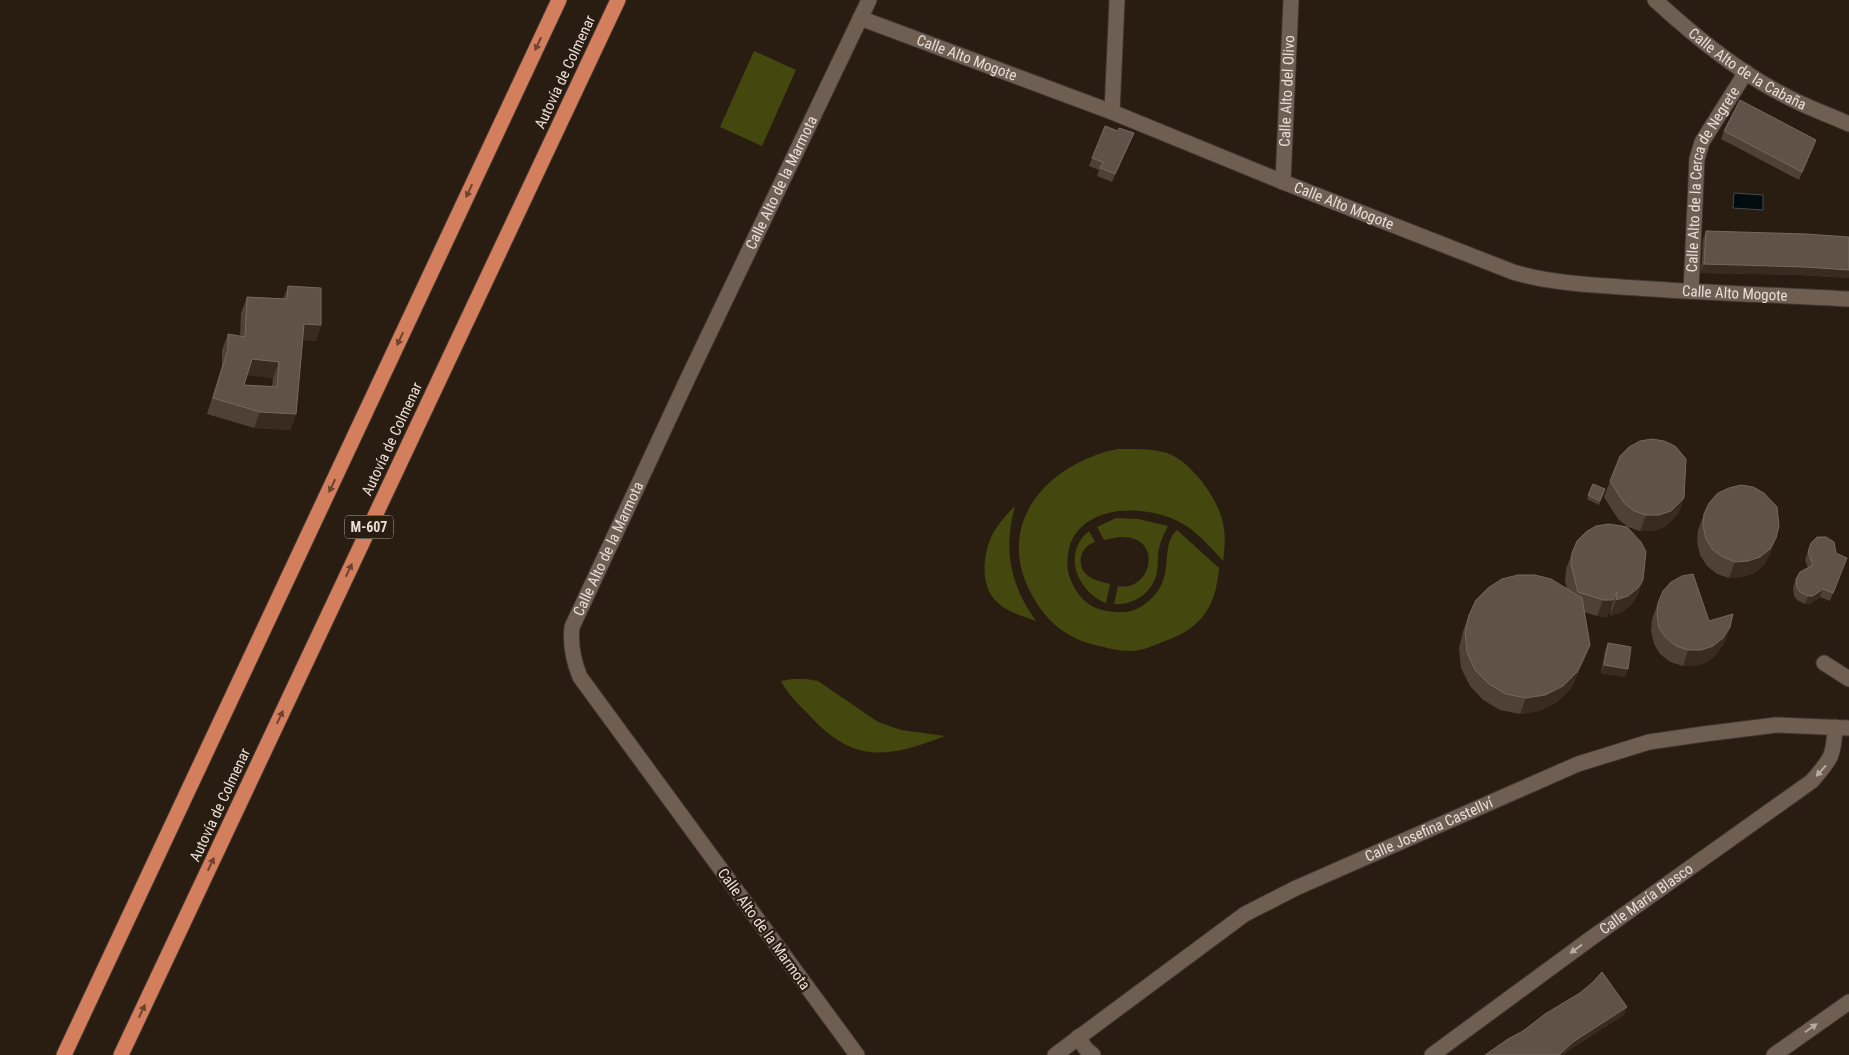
<svg xmlns="http://www.w3.org/2000/svg" width="1849" height="1055" viewBox="0 0 1849 1055" font-family="'Roboto Condensed',sans-serif">
  <rect width="100%" height="100%" fill="#291c11"/>
  <path fill="#44480e" d="M754,51L796,70L762,146L720,127Z
    M1117,449C1133,449 1151,448 1167,453C1190,461 1216,496 1222,519C1226,533 1225,547 1223,561C1212,549 1201,536 1188,527C1153,502 1075,501 1068,554C1066,566 1068,576 1074,587C1080,598 1089,607 1102,610C1115,613 1130,614 1142,606C1180,582 1157,548 1177,530L1219,568C1216,606 1202,628 1165,641C1157,644 1148,648 1140,650C1126,653 1112,649 1099,646C1071,640 1051,626 1036,602C990,529 1043,465 1117,449Z
    M1015,506C1003,549 1010,585 1036,621C1023,616 1007,612 997,602C979,585 983,553 993,533C999,523 1007,514 1015,506Z
    M1116,518L1138,519L1168,526C1164,533 1161,540 1159,548C1157,558 1159,570 1155,579C1149,595 1130,606 1114,604L1118,586C1150,593 1165,538 1123,537C1117,537 1110,539 1104,540L1097,527Z
    M1089,531L1095,542C1081,546 1075,564 1087,575C1092,580 1103,582 1110,584L1106,603C1084,595 1066,566 1079,543C1081,538 1086,534 1089,531Z
    M792,679H806L818,681L878,722L901,730L945,736C888,758 854,764 810,716C799,705 788,694 781,681Z"/>
  <path fill="#020b10" stroke="#474a4c" d="M1734,193L1763,195V210L1733,208Z"/>
  <g fill="none" stroke-linecap="round" stroke-linejoin="round">
    <g stroke="#403630" stroke-width="17">
      <g id="minor">
        <path id="s1" d="M1655,0C1692,34 1737,71 1782,94C1803,106 1827,114 1849,124"/>
        <path id="s2" d="M860,18L1112,112L1283,182L1513,272C1553,284 1595,285 1637,288C1707,293 1778,295 1849,299"/>
        <path d="M1112,112L1117,0"/>
        <path id="s3" d="M1283,182L1291,0"/>
        <path id="s4" d="M1691,291L1697,159L1702,142L1746,72"/>
        <path d="M1824,663L1849,679"/>
        <path d="M1078,1037L1086,1049L1093,1055"/>
        <path id="s5" d="M857,1055L580,677C573,660 570,645 572,627L687,380L869,0"/>
        <path id="s6" d="M1055,1055L1245,914L1296,888L1578,764L1649,742L1704,734L1776,725L1849,728"/>
        <path id="s7" d="M1432,1055L1590,939L1812,781C1831,759 1834,756 1835,727"/>
        <path d="M1774,1055L1849,1002"/>
      </g>
    </g>
    <g stroke="#403630" stroke-width="17">
      <path id="highway" d="M64,1055L559,0
        M121,1055L618,0"/>
    </g>
    <use href="#minor" stroke="#6f5f53" stroke-width="15"/>
    <use href="#highway" stroke="#d37e5c" stroke-width="15"/>
  </g>
  <path fill="#504136" fill-rule="evenodd" d="M1105,126L1118,131L1134,133L1112,182L1097,176L1099,170L1089,166Z
    M1724,131L1813,148L1799,180L1721,139Z
    M1706,231L1849,237V278L1801,275L1701,273L1703,239Z
    M288,286L321,325L316,341L303,340L296,414L290,430L254,428L207,414L222,366V350L228,334L240,336L241,313L247,297L283,299ZM247,375L273,378L272,386L244,385Z
    M1610,481L1684,498L1678,514L1665,527L1653,531H1640L1628,527L1618,519L1604,497Z
    M1605,489L1599,505L1587,499L1588,495Z
    M1704,514L1776,538L1770,554L1764,565L1754,573L1742,577L1729,578L1717,574L1707,566L1700,555L1697,542L1698,530Z
    M1811,543L1847,558L1830,601L1820,597L1810,604H1805L1797,600L1794,596L1793,587L1796,579L1808,568L1805,560Z
    M1572,553L1643,580L1637,596L1632,604L1622,612L1610,616L1611,608L1607,617L1597,616L1584,612L1590,645L1584,661L1571,688L1557,702L1539,711L1520,714L1500,710L1483,700L1470,686L1461,668L1459,648L1463,631L1469,615L1567,589L1565,581L1566,569Z
    M1658,603L1709,621L1730,627L1724,643L1717,654L1707,662L1695,666H1683L1670,662L1660,654L1654,644L1651,631L1652,619Z
    M1608,643L1628,669L1625,677L1601,673L1605,651Z"/>
  <path fill="#3a2b20" d="M1134,133L1131,141L1112,182L1115,174Z
    M1816,140L1813,148L1799,180L1802,172Z
    M1704,264L1804,267L1849,270V278L1801,275L1701,273Z
    M304,324L321,325L316,341L299,340Z
    M252,359L279,362L273,378L246,375Z
    M260,412L296,414L290,430L254,428Z
    M1684,498L1678,514L1665,527L1653,531H1640L1646,515Z
    M1776,538L1770,554L1764,565L1754,573L1742,577L1729,578L1735,562Z
    M1643,580L1637,596L1632,604L1622,612L1610,616L1616,600Z
    M1823,589L1820,597L1810,604H1805L1808,596Z
    M1617,592L1611,608L1607,617L1597,616L1603,600Z
    M1730,627L1724,643L1717,654L1707,662L1695,666H1683L1688,650Z
    M1590,645L1584,661L1571,688L1557,702L1539,711L1520,714L1526,698Z
    M1604,665L1628,669L1625,677L1601,673Z
    M1627,1007L1624,1015L1570,1050L1564,1055H1559L1573,1042Z"/>
  <path fill="#615247" stroke="#76685e" fill-rule="evenodd" d="M1740,100L1816,140L1802,172L1724,131Z
    M1105,126L1118,131L1119,128L1134,133L1115,174L1100,168L1103,162L1092,158Z
    M1706,231L1806,234L1849,237V270L1804,267L1704,264Z
    M288,286L321,288V325L304,324L296,414L260,412L213,398L228,349V334L245,337L247,297L287,299ZM252,359L279,362L277,387L244,385Z
    M1652,439L1664,441L1675,446L1686,459L1684,498L1671,511L1659,515H1646L1634,511L1624,503L1610,481L1620,456L1629,447L1640,441Z
    M1593,484L1605,489L1600,501L1588,495Z
    M1741,485L1753,487L1764,493L1777,507L1779,526L1776,538L1770,549L1760,557L1748,561L1735,562L1723,557L1713,550L1706,539L1703,526L1704,514L1709,503L1718,493L1729,488Z
    M1609,524L1627,527L1641,542L1646,552L1643,580L1638,588L1628,596L1616,600L1617,592L1613,600H1603L1578,592L1571,565L1572,553L1577,541L1586,532L1596,526Z
    M1817,537H1826L1834,542L1836,553L1847,558L1833,593L1823,589L1813,596H1808L1800,592L1797,588L1796,579L1800,572L1813,565L1808,552L1811,543Z
    M1693,574L1709,621L1733,614L1730,627L1723,638L1713,646L1701,650H1688L1676,646L1666,638L1659,628L1657,615L1658,603L1663,591L1671,582L1682,576Z
    M1518,575H1535L1551,579L1582,598L1590,645L1577,672L1563,686L1545,695L1526,698L1506,694L1489,684L1475,670L1467,652L1465,632L1469,615L1476,600L1488,588L1502,579Z
    M1608,643L1631,647L1628,669L1604,665Z
    M1602,972L1627,1007L1573,1042L1559,1055H1485L1508,1039L1523,1031L1545,1014L1580,993L1593,982Z"/>
  <defs><path id="oneway-solid" d="M-6-.8H1V-3.2L6.5 0L1 3.2V.8H-6Z" transform="scale(1.25)"/></defs>
  <g fill="#6d432f">
    <use href="#oneway-solid" transform="translate(538 44) rotate(115)"/>
    <use href="#oneway-solid" transform="translate(469 191) rotate(115)"/>
    <use href="#oneway-solid" transform="translate(400 339) rotate(115)"/>
    <use href="#oneway-solid" transform="translate(332 486) rotate(115)"/>
    <use href="#oneway-solid" transform="translate(349 570) rotate(-65)"/>
    <use href="#oneway-solid" transform="translate(280 717) rotate(-65)"/>
    <use href="#oneway-solid" transform="translate(211 864) rotate(-65)"/>
    <use href="#oneway-solid" transform="translate(142 1011) rotate(-65)"/>
  </g>
  <g fill="#b8aba2">
    <use href="#oneway-solid" transform="translate(1821 771) rotate(132)"/>
    <use href="#oneway-solid" transform="translate(1576 949) rotate(144)"/>
    <use href="#oneway-solid" transform="translate(1811 1028) rotate(-35)"/>
  </g>
  <g text-anchor="middle" stroke-width="4.5" stroke-linejoin="round" paint-order="stroke">
    <rect fill="#291c11" stroke="#afa49c" stroke-width="1" x="345" y="515.5" width="48" height="23" rx="4"/>
    <g font-size="14" font-weight="bold" fill="#e8ded7">
      <text x="369" y="532">M-607</text>
    </g>
    <g font-size="15" fill="#e8ded7" stroke="#291c11">
      <text dy="5" stroke="none"><textPath href="#s2" startOffset="114">Calle Alto Mogote</textPath></text>
      <text dy="5" stroke="none"><textPath href="#s1" startOffset="116">Calle Alto de la Cabaña</textPath></text>
      <text transform="translate(565 72) rotate(-65)" y="5">Autovía de Colmenar</text>
      <text dy="5" stroke="none"><textPath href="#s3" startOffset="91">Calle Alto del Olivo</textPath></text>
      <text dy="5" stroke="none"><textPath href="#s4" startOffset="116">Calle Alto de la Cerca de Negrete</textPath></text>
      <text dy="5" stroke="none"><textPath href="#s5" startOffset="1011">Calle Alto de la Marmota</textPath></text>
      <text dy="5" stroke="none"><textPath href="#s2" startOffset="519">Calle Alto Mogote</textPath></text>
      <text dy="5" stroke="none"><textPath href="#s2" startOffset="924">Calle Alto Mogote</textPath></text>
      <text transform="translate(392 439) rotate(-65)" y="5">Autovía de Colmenar</text>
      <text dy="5" stroke="none"><textPath href="#s5" startOffset="606">Calle Alto de la Marmota</textPath></text>
      <text transform="translate(220 805) rotate(-65)" y="5">Autovía de Colmenar</text>
      <text dy="5" stroke="none"><textPath href="#s6" startOffset="439">Calle Josefina Castellví</textPath></text>
      <text dy="5" stroke="none"><textPath href="#s7" startOffset="265">Calle María Blasco</textPath></text>
      <text transform="translate(764 929) rotate(54)" y="5">Calle Alto de la Marmota</text>
    </g>
  </g>
</svg>
